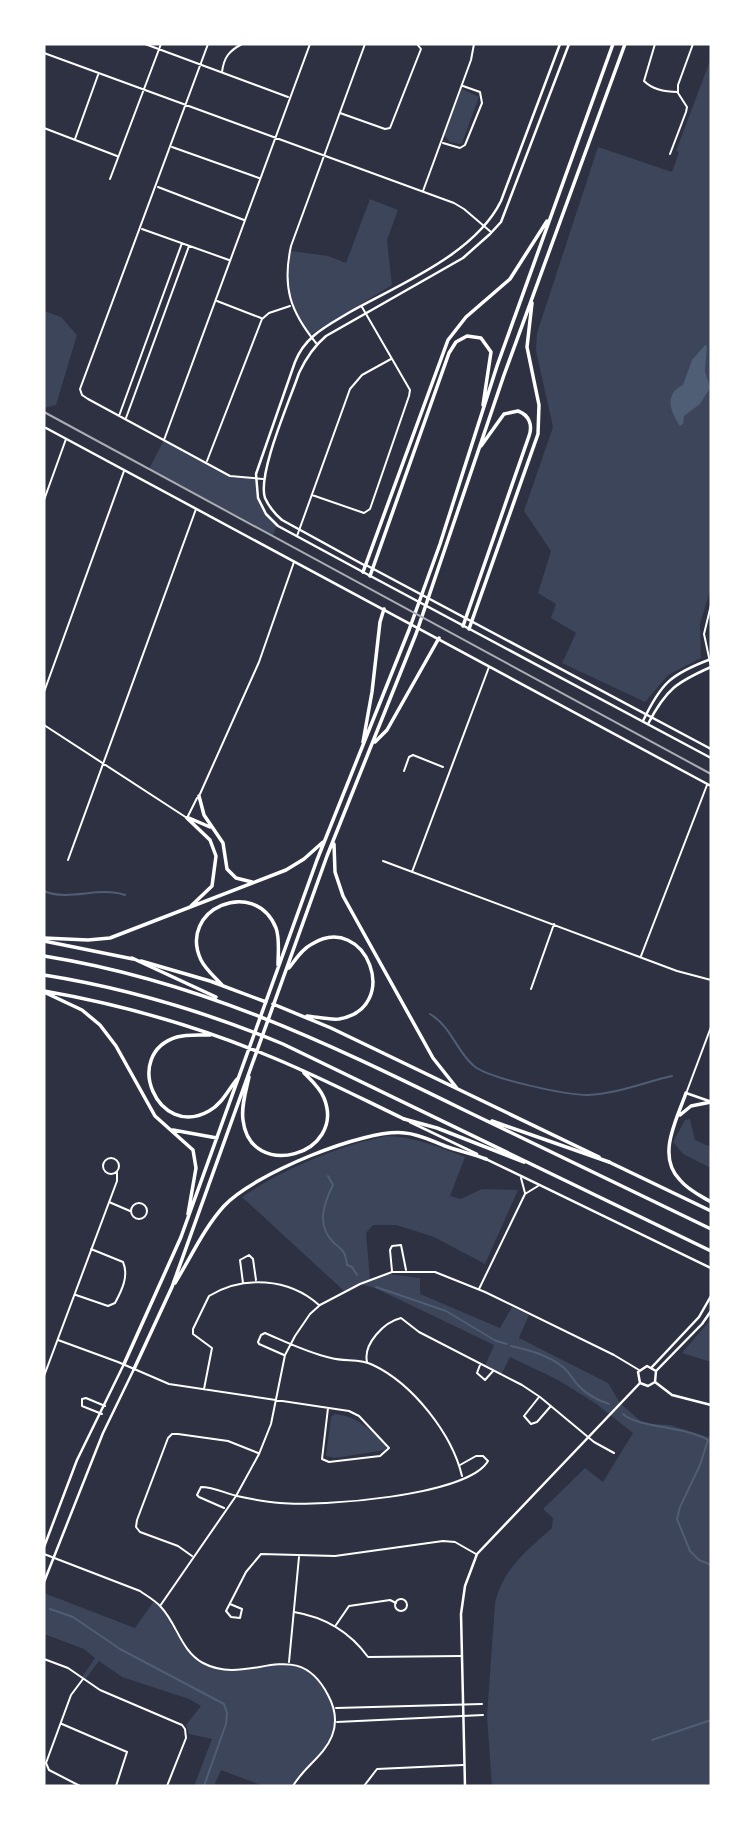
<svg xmlns="http://www.w3.org/2000/svg" width="755" height="1830" viewBox="0 0 755 1830" font-family="'Titillium Web',sans-serif">
  <rect width="100%" height="100%" fill="#2d3142"/>
  <path fill="#3c4559" d="M711,58V588L700,624L701,658L668,675L645,702L562,663L576,633L551,618L556,604L538,593L551,551L524,511L553,427L536,351L537,333L598,147L672,172L679,152L676,151Z
    M462,89L479,97L462,143L460,144L450,142L444,135Z
    M370,199L398,210L387,240L392,285L310,335C292,310 280,282 291,251L328,256L346,263Z
    M44,311L61,317L77,335L56,405L44,408Z
    M164,440L234,478H255C258,497 262,512 277,525L273,535L149,469Z
    M690,1119L695,1140L711,1147V1168L683,1154L673,1142L685,1120Z
    M387,1136C416,1137 439,1147 465,1157L450,1196L461,1199L482,1189L518,1190L485,1264L434,1237L396,1225H373L366,1233L370,1279L388,1274L420,1278V1294L500,1328L512,1307L529,1315L519,1338L608,1383L620,1403L644,1424L670,1425L711,1438V1786H492L487,1716L495,1603C503,1569 526,1551 552,1528L553,1518L543,1509L585,1468L603,1482L633,1433L595,1403L558,1380L510,1357L501,1375L485,1366L494,1345L375,1288L360,1284L344,1291L242,1197C281,1170 340,1145 387,1136Z
    M711,1319V1362L682,1353Z
    M334,1414C358,1416 370,1430 387,1445L385,1450L335,1458L326,1456L331,1417Z
    M44,1593L135,1628L154,1601L160,1606C172,1624 183,1651 202,1662C248,1689 296,1632 328,1694C350,1738 316,1755 293,1786H263L221,1770L214,1786H194L212,1739L189,1734L186,1725L201,1706L189,1699L122,1677L99,1661L85,1680L82,1677L95,1658L84,1649L44,1634Z"/>
  <path fill="#4f5d75" d="M705,345L707,346L705,371L710,388L700,404L684,416L683,424L680,426C670,411 664,394 683,385L692,360Z"/>
  <g fill="none" stroke-linecap="round" stroke-linejoin="round">
    <path stroke="#4f5d75" stroke-width="2" d="M44,891C69,902 98,886 125,895
      M430,1014C452,1027 456,1051 474,1066C490,1079 566,1095 588,1095C616,1094 645,1082 672,1076
      M328,1176L333,1185C324,1203 316,1225 333,1242C343,1251 345,1250 347,1265L352,1267L357,1275
      M376,1287L446,1311L496,1341L507,1344
      M511,1346C529,1350 548,1355 563,1367C569,1372 572,1378 577,1384C586,1395 597,1400 609,1404
      M623,1414C638,1428 685,1426 708,1440L700,1465L680,1507L677,1519L690,1551L699,1560L711,1565
      M50,1609L73,1617L120,1649L224,1704L227,1713L226,1724L204,1786
      M652,1740L711,1720"/>
    <path stroke="#fff" stroke-width="2" d="M145,44L288,97
      M208,44L80,389L82,395L88,399L230,476L263,479
      M500,44H504
      M655,44L644,81C652,89 666,92 678,92
      M44,53L454,203L464,209L491,232
      M222,72C224,57 229,51 242,44
      M678,92V85L693,44
      M340,113L385,129L390,128L421,49L417,44
      M44,128L117,156
      M75,139L98,75
      M443,143L460,148L465,145L482,103L480,92L463,86
      M172,147L259,178
      M670,154L686,112L687,107L678,93
      M110,179L161,44
      M158,187L244,220
      M423,191L471,60L474,44
      M142,229L229,260
      M217,301L261,318
      M316,343C290,311 282,287 291,246L365,44
      M119,416L182,243
      M126,418L189,246
      M164,440L310,44
      M207,461L262,319L269,313L290,306
      M312,495L364,513L370,509L409,396L410,390L362,307
      M44,500L66,439
      M297,536L350,389L362,375L391,359
      M711,667L704,634L711,605
      M44,692L124,471
      M44,725L187,818L197,798
      M404,771L409,757L413,755L443,767
      M200,794L259,662L294,562
      M68,860L196,509
      M383,861L677,971L711,980
      M412,872L489,667
      M641,956L707,785
      M531,989L554,924
      M687,1091L711,1027
      M103 1166a8 8 0 1 1 16 0a8 8 0 1 1-16 0Z
      M521,1178L525,1193
      M109,1202L130,1211
      M131 1211a8 8 0 1 1 16 0a8 8 0 1 1-16 0Z
      M392,1271L390,1250L392,1246L401,1245L406,1270
      M243,1283L240,1260L249,1255L253,1259L256,1280
      M479,1289L525,1194L538,1186
      M76,1295L108,1306L115,1303C122,1290 129,1276 123,1262L91,1249
      M58,1340L118,1362L169,1384L349,1411L359,1416L389,1448L380,1456L329,1462L322,1459L328,1408
      M284,1355L259,1344L258,1342L261,1335L265,1333C286,1342 308,1353 331,1358C345,1362 360,1358 373,1365C413,1384 452,1434 462,1476
      M367,1362C363,1344 384,1322 401,1318L419,1332L522,1385L540,1397L594,1442L614,1453
      M480,1365L477,1373L485,1380L493,1371
      M44,1376L117,1181V1172
      M204,1389L212,1348L193,1334V1329L209,1296C243,1275 289,1278 319,1305
      M539,1397L524,1416L531,1424L537,1422L550,1407
      M102,1414L82,1406V1399L86,1398L105,1406
      M224,1508L199,1497L197,1495L201,1487C213,1487 225,1493 237,1496C251,1499 266,1502 280,1503C319,1507 468,1496 488,1461L483,1456H476L460,1465
      M44,1554L140,1591C147,1596 156,1601 161,1607C177,1624 181,1651 203,1663C250,1688 296,1633 328,1695C335,1708 338,1721 332,1736C324,1756 304,1767 293,1786
      M192,1556L178,1546L140,1532L136,1527L137,1520L168,1438L172,1434H178L228,1441L258,1453
      M395 1605a6 6 0 1 1 12 0a6 6 0 1 1-12 0Z
      M230,1604L242,1609L240,1618L231,1617L226,1611L246,1572L261,1554L335,1556L443,1541L455,1542L476,1554
      M160,1606L236,1496L259,1454L271,1424L285,1355L295,1336L310,1314L320,1305L360,1284L392,1272H435L485,1292L614,1355L639,1370
      M294,1612C324,1617 350,1632 368,1657L461,1656
      M336,1625L349,1606L390,1600L396,1603
      M44,1659L68,1668L100,1690L182,1725L185,1729L186,1738L167,1786
      M289,1662L299,1557
      M336,1708L482,1704
      M337,1722L483,1715
      M62,1724L127,1752L116,1786
      M80,1786L49,1770L46,1763L71,1695L83,1679
      M364,1786L377,1769L463,1765"/>
    <path stroke="#fff" stroke-width="2.5" d="M46,428L711,786
      M364,565L282,520C275,514 269,507 265,498C257,474 290,400 299,373C306,358 313,347 326,336L463,258L490,234L501,222L569,44
      M363,572L278,526L266,514L258,498L256,474L295,362C305,336 327,326 350,312C400,284 475,254 501,201L560,44
      M643,721C661,683 671,674 711,659
      M648,724C666,689 677,682 711,667
      M686,1093L709,1101
      M652,1367L699,1317L711,1296
      M656,1371L702,1324L711,1311
      M655,1382L672,1395L711,1405
      M640,1383L638,1372L647,1366L656,1371L655,1382
      M640,1383L648,1386L655,1382
      M44,1547L77,1460L124,1364
      M44,1582L103,1433L134,1369
      M465,1786L461,1614L465,1586L477,1554L640,1383"/>
    <path stroke="#fff" stroke-width="2.5" d="M366,565L711,749
      M363,572L711,758"/>
    <path stroke="#fff" stroke-width="2.5" d="M410,1122L477,1154
      M486,1159L711,1268"/>
    <path stroke="#fff" stroke-width="3.5" d="M363,572L448,340L466,317L510,279L547,221
      M370,576L449,353L456,342L467,336L481,338L491,352L483,405
      M463,626L529,436C533,425 529,415 518,411L504,414L481,446
      M469,629L538,434L539,405L527,347L532,303
      M363,742L372,692L380,622L384,609
      M375,742L387,730L439,638
      M199,796L204,815L223,843L227,869L236,878L252,882
      M187,818L210,840L216,856L212,886L191,906
      M189,818L210,827
      M334,844L335,872L343,896L433,1058L456,1087
      M44,938L88,940L110,938L286,870L304,859L323,842
      M44,941L133,959
      M141,961L210,981L266,1002
      M289,968C296,959 302,949 312,944C366,911 403,1008 339,1019C329,1020 317,1017 307,1016
      M222,985C215,977 206,970 201,960C177,909 255,876 276,928C280,939 278,953 278,965
      M44,991C119,1004 193,1025 264,1054C312,1073 358,1097 404,1119
      M46,993L82,1010L100,1025L116,1046L155,1116L193,1150L196,1168L188,1214
      M273,1004L331,1028L599,1157
      M210,1035C199,1035 187,1034 177,1037C121,1054 158,1140 209,1111C222,1104 228,1090 237,1079
      M249,1077C246,1091 241,1106 243,1120C250,1182 347,1155 324,1098C320,1088 311,1080 304,1073
      M686,1093C677,1119 656,1156 680,1180C688,1190 701,1196 711,1202
      M680,1115L691,1106L711,1102
      M173,1130L217,1138
      M609,1162L711,1211
      M175,1283C191,1257 204,1228 224,1206C252,1175 364,1128 405,1133C419,1134 432,1141 445,1146C459,1151 473,1154 486,1159
      M124,1364L181,1237L317,860L409,630L440,544L497,366L613,44
      M134,1369L172,1287L327,856L416,634L504,375L625,44"/>
    <path stroke="#fff" stroke-width="3.5" d="M44,956C199,981 323,1041 462,1109C545,1149 628,1189 711,1229
      M132,958L216,997
      M44,975C126,988 206,1012 283,1044L711,1251
      M404,1119L437,1128L524,1162
      M492,1121L609,1162"/>
    <path stroke="#abadb3" stroke-width="2" d="M44,412L711,774"/>
  </g>
  <rect width="755" height="1830" fill="none" stroke="#ffffff" stroke-width="91"/>
</svg>
